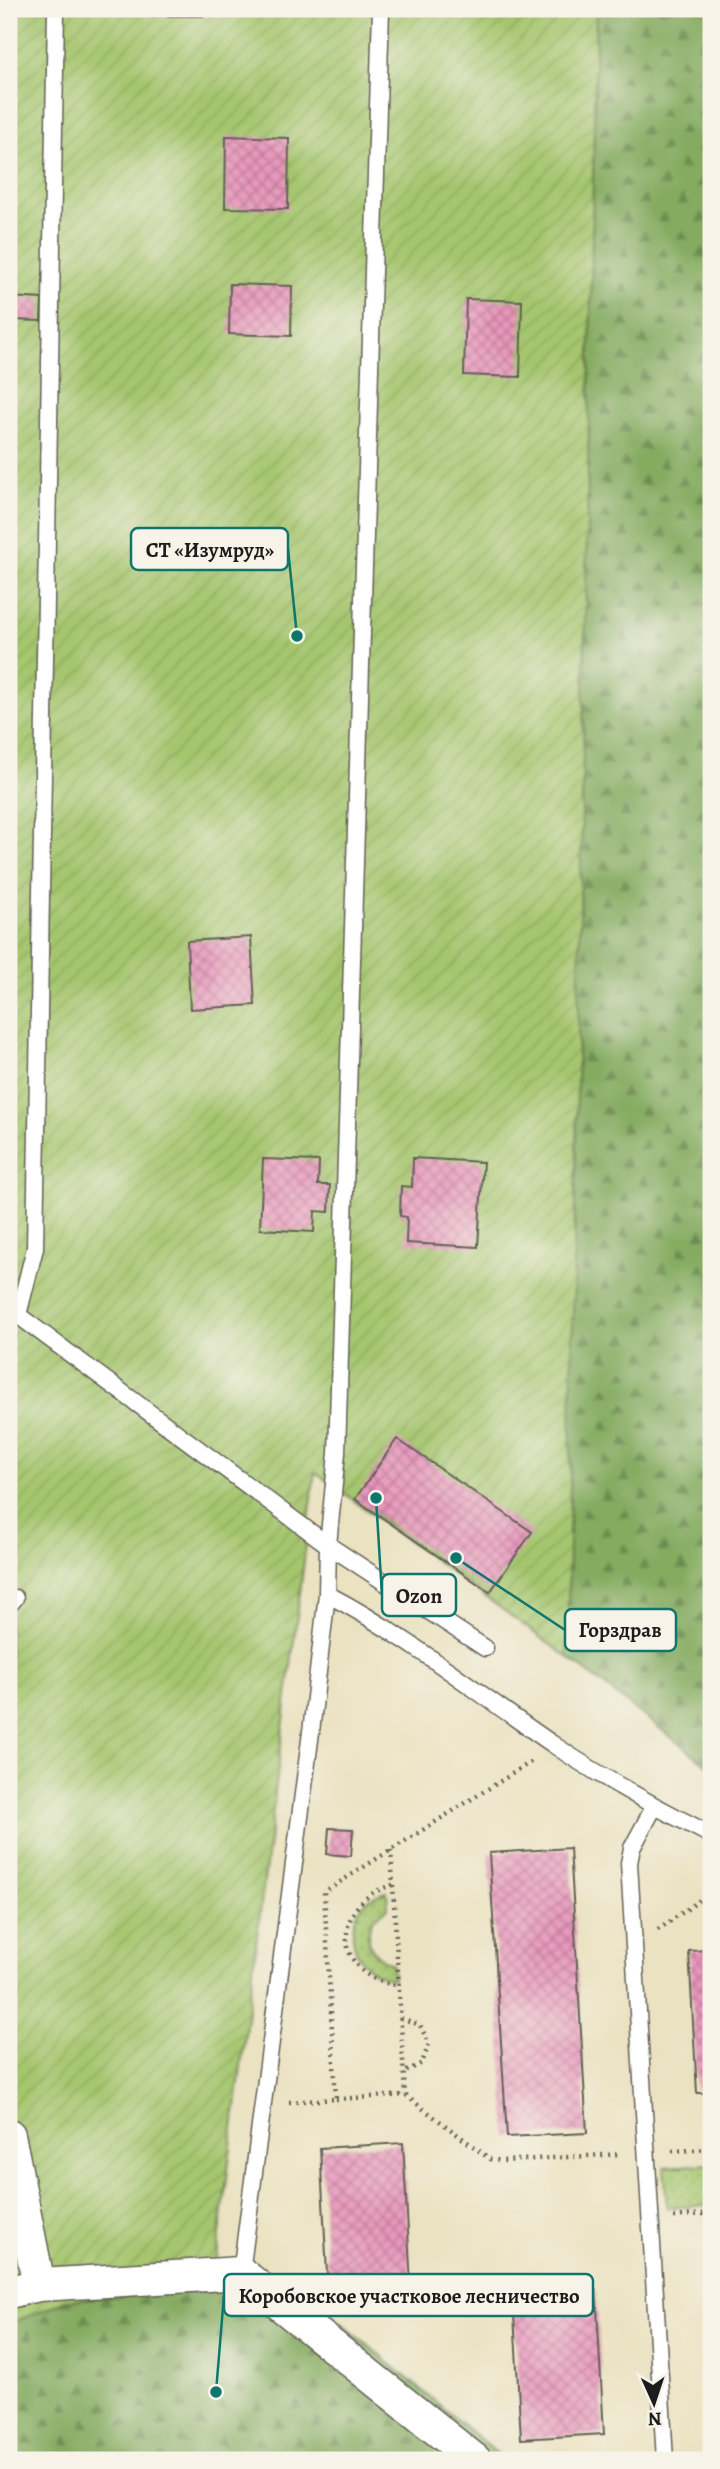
<svg xmlns="http://www.w3.org/2000/svg" width="720" height="2469" viewBox="0 0 720 2469" font-family="Alegreya,serif">
  <defs>
    <pattern id="forest-firs" width="22" height="20" patternUnits="userSpaceOnUse" patternTransform="scale(1.75)"><rect width="22" height="20" fill="#84ab61"/><path d="M5 1l3.5 6h-7zM16 11l3.5 6h-7z" fill="#6b8a4f"/></pattern>
    <pattern id="park-dots" width="8" height="8" patternUnits="userSpaceOnUse" patternTransform="scale(1.75)"><rect width="8" height="8" fill="#a5c66e"/><path d="M2 2h.1M6 6h.1" fill="none" stroke="#8daa5f" stroke-width="1.8" stroke-linecap="round"/></pattern>
    <pattern id="garden-furrows" width="10" height="10" patternUnits="userSpaceOnUse" patternTransform="scale(1.75)"><rect width="10" height="10" fill="#a5c66e"/><path d="M-1 1l2-2M0 10L10 0M9 11l2-2" fill="none" stroke="#8daa5f"/></pattern>
    <pattern id="building-cross-hatch" width="8" height="8" patternUnits="userSpaceOnUse" patternTransform="scale(1.75)"><rect width="8" height="8" fill="#e897bc"/><path d="M0 0l8 8M0 8l8-8" fill="none" stroke="#bb7a98"/></pattern>
  </defs>
  <rect width="100%" height="100%" fill="#f7f3e8"/>
  <filter id="ink" filterUnits="userSpaceOnUse"><feTurbulence type="fractalNoise" baseFrequency=".0143" numOctaves="2"/><feDisplacementMap in="SourceGraphic" scale="14" xChannelSelector="R" yChannelSelector="G"/><feConvolveMatrix kernelMatrix="1 2 1 2 8 2 1 2 1" color-interpolation-filters="sRGB"/></filter>
  <filter id="wash" filterUnits="userSpaceOnUse"><feTurbulence type="fractalNoise" baseFrequency=".00686" numOctaves="4" result="noise"/><feDisplacementMap in="SourceGraphic" scale="28" xChannelSelector="R" yChannelSelector="G"/><feGaussianBlur stdDeviation="1.57" result="paint"/><feColorMatrix in="noise" values="0 0 0 0 0 0 0 0 0 0 0 0 0 0 0 0 0 1.4 0 .05"/><feComposite in="paint" operator="in"/></filter>
  <g filter="url(#wash)">
    <rect width="100%" height="100%" fill="#eae2c1"/>
    <path fill="url(#forest-firs)" stroke="#50643e" stroke-width="2" d="M596,9H711V1768L567,1657Z
      M213,2290L321,2306L505,2460H9V2324L67,2300Z"/>
    <path fill="url(#park-dots)" stroke="#607145" stroke-width="2" d="M387,1892L388,1908L372,1920C363,1940 371,1956 392,1964L393,1979C344,1972 337,1902 387,1892Z
      M711,2164V2205L667,2208L664,2167Z"/>
    <path fill="url(#garden-furrows)" stroke="#607145" stroke-width="2" d="M9,9H596L567,1657L315,1472L213,2290L67,2300L9,2324Z"/>
    <g id="blocks">
      <path fill="url(#building-cross-hatch)" d="M145,9H203V16H145Z
        M226,136L289,138L288,209L225,208Z
        M230,284L292,286L291,336L229,334Z
        M9,297L42,299L41,321L9,320Z
        M466,299L522,301L520,377L464,375Z
        M251,937L255,1005L190,1009L187,941Z
        M413,1158L483,1162L478,1247L406,1243L407,1217L400,1216L401,1186L412,1187Z
        M263,1159L319,1161L318,1185H330L329,1212L315,1211L314,1232L260,1229Z
        M397,1439L532,1532L490,1592L355,1499Z
        M329,1828L353,1829L351,1856L327,1854Z
        M570,1848L587,2133L507,2137L489,1853Z
        M711,1950V2093H697L689,1951Z
        M403,2143L411,2285L328,2291L320,2148Z
        M596,2291L604,2434L521,2439L513,2296Z"/>
    </g>
  </g>
  <g filter="url(#ink)">
    <use href="#blocks" fill-opacity="0" stroke="#646156" stroke-width="2"/>
    <g fill="none" stroke-linecap="round" stroke-linejoin="round">
      <g stroke="#646156" stroke-width="19">
        <path id="lane" d="M11,1310L328,1545L485,1648
          M18,1315L35,1248L56,9
          M327,1594C409,1637 477,1693 554,1745C604,1779 657,1808 711,1835
          M9,1605L15,1598
          M654,1807L632,1848L629,1863L665,2460
          M241,2273L311,1732L327,1594L328,1545L337,1453L381,9"/>
      </g>
      <g stroke="#646156" stroke-width="35">
        <path id="street" d="M9,2135L39,2285
          M9,2292L39,2285L241,2273L475,2460"/>
      </g>
      <path stroke="#646156" stroke-width="4.5" stroke-dasharray="2 5" stroke-linecap="butt" d="M391,1850L405,2095
        M393,1885C329,1901 332,1980 399,1985
        M658,1930L711,1892
        M401,2018L420,2025L429,2044L422,2063L405,2072
        M336,2099L405,2095L490,2159L502,2161L621,2154
        M289,2102L336,2099L324,1892L534,1760
        M672,2151L711,2149
        M674,2217L711,2213"/>
      <use href="#lane" stroke="#fff" stroke-width="16"/>
      <use href="#street" stroke="#fff" stroke-width="32"/>
    </g>
  </g>
  <path fill="none" stroke="#0f766e" stroke-width="2.5" d="M297 636L288 549M376 1498L382 1595M456 1558L565 1630M216 2392L224 2295"/>
  <g fill="#0f766e" stroke="#f7f3e8" stroke-width="2.5">
    <circle cx="297" cy="636" r="7"/>
    <circle cx="376" cy="1498" r="7"/>
    <circle cx="456" cy="1558" r="7"/>
    <circle cx="216" cy="2392" r="7"/>
  </g>
  <g fill="#f7f3e8" stroke="#0f766e" stroke-width="2.5">
    <rect x="131" y="528" width="157" height="42" rx="7"/>
    <rect x="382" y="1574" width="74" height="42" rx="7"/>
    <rect x="565" y="1609" width="111" height="42" rx="7"/>
    <rect x="224" y="2274" width="369" height="42" rx="7"/>
  </g>
  <g font-size="21" text-anchor="middle" font-weight="bold" fill="#1c1c1c">
    <text x="210" y="557">СТ «Изумруд»</text>
    <text x="419" y="1603">Ozon</text>
    <text x="620" y="1637">Горздрав</text>
    <text x="409" y="2303">Коробовское участковое лесничество</text>
  </g>
  <rect width="720" height="2469" fill="none" stroke="#f7f3e8" stroke-width="35"/>
  <g transform="translate(654 2403) rotate(177)" stroke="#f7f3e8" stroke-width="5" paint-order="stroke">
  <path d="M0-5L12 26L0 18L-12 26Z" fill="#1c1c1c"/>
  <text y="-10" font-size="19" font-weight="bold" text-anchor="middle" fill="#1c1c1c">N</text>
  </g>
</svg>
